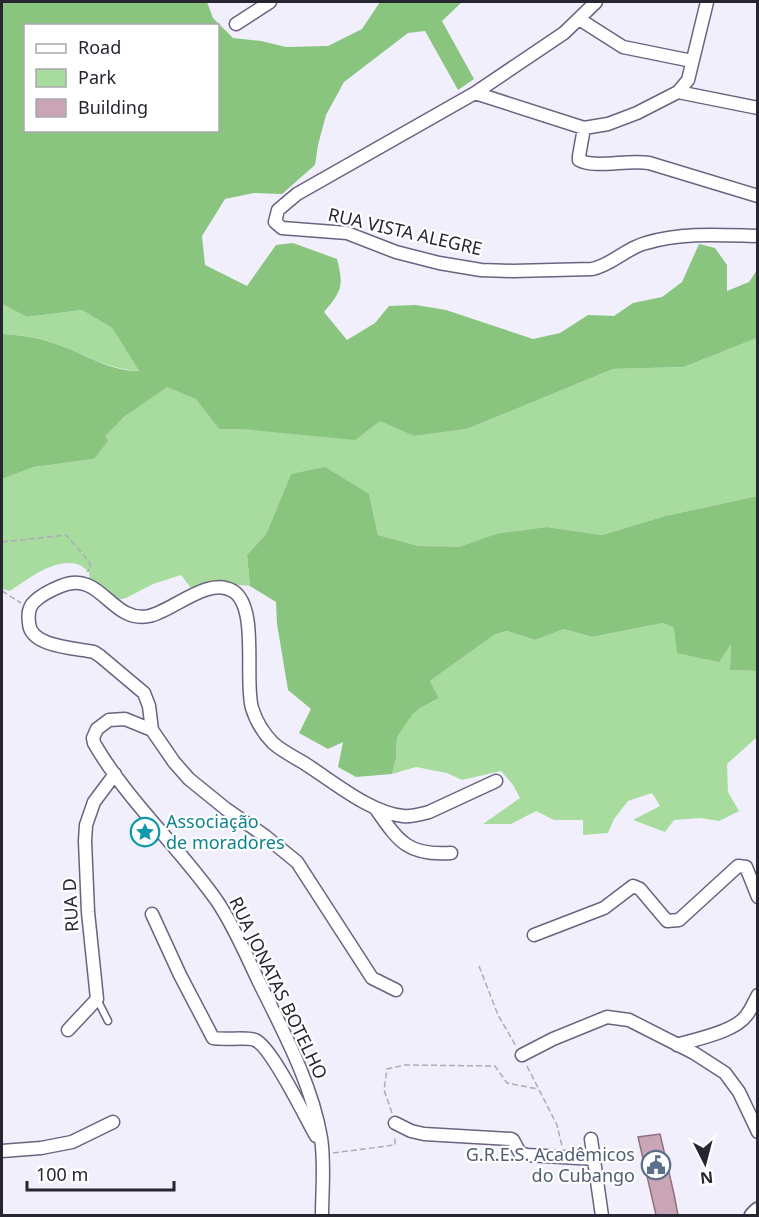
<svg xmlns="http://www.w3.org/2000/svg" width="759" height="1217" viewBox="0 0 759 1217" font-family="'Noto Sans',sans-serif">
  <rect width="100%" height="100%" fill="#f2effd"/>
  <path fill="#a8dc9f" d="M2,304L27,317L82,310L112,328L139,371C111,370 86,355 60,345C41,338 22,335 2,334Z
    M757,338V496L665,516L602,535L547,527L499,533L459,548L419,546L378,535L369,494L291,474L266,534L247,555L250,586L219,583L191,588L181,575L153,584L126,598L113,601L90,585L89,572C85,569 81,565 77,564C54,558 28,579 10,591L2,589V479L34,467L94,459L104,436L124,417L167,386L196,398L219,429H242L380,420L414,436L467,429L613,369L684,367Z
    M663,623L674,628L731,643L730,670L757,671V737L727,764L728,792L739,811L719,821L700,818L674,820L665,832L633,820L660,806L652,793L628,801L614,819L608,833L583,835V820H554L536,811L511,824H483L520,798L513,785L501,771L462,780L447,773L416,767L392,774L396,759L397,737L411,715L420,708L439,698L430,681L494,635L508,631L535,640L564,629L592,637Z"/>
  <path fill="#8ac580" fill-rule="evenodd" d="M2,2H207L213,18L233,38L261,41L286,47L328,46L362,29L380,2H462L442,21L474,79L458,90L425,31L408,33L344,82L326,115L318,145L315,165L282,194L254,193L225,199L202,236L205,265L247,286L276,245L293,243L337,259C344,286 342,291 324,312L347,340L375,323L389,306L416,305L446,310L533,339L560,333L588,315L614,316L633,303L662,297L682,282L699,244L715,248L727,265V291L749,282L757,270V338L684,367L613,369L467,429L414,436L380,421L355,440L242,429H219L196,399L167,387L124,417L105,436L108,441L94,459L34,467L2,479V334C23,335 42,338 62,346C86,355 113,372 139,371L112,328L82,310L27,317L2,304ZM26,26H218V130H26Z
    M325,467L369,494L378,535L419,546L459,547L499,533L547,527L602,535L665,516L757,496V671L730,670L731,644L719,662L677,653L674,628L663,623L592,637L564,629L535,640L507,631L494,635L430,681L439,698L420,708L412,715L397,737L396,759L392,774L356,777L338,767L343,742L328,749L299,733L311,709L288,690L277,624L276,602L250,586L247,555L266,534L291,474Z"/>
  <path fill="#c9a5b5" stroke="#90707e" stroke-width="1.5" d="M660,1134L674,1194L678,1215H656L638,1137Z"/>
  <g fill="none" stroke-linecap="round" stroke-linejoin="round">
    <g stroke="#6a6380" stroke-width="9">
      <path id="service" d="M97,999L108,1021"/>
    </g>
    <g stroke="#6a6380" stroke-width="15">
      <path id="minor" d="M596,2L564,33L475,93L297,194L278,210L275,222L282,228L347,233L396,252L439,263L481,270L513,271L592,269C612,265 626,248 646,243C682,232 721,235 758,236
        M579,19L623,47L692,61
        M236,24L270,2
        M678,92L758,108
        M475,93L584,128L608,124L637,113L678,92L688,80L707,2
        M584,128L579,156V160C595,169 628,159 649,163L758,196
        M152,730L149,706L144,693L100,656L94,652C75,648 30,647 29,623C28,615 28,608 34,602C42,594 51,590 61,586C101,569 111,624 149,616C173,611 208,576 233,591C259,607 244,680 252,708C256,721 264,734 273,743C282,751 294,757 304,763C331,780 370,813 403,816C412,817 421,814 429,812L496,781
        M376,809C399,842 408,856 451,853
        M152,914L180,975L213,1038C223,1040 250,1037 255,1040C272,1047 305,1117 316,1136
        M534,935L604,908L633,886L640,889L667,921L679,920L738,866L746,867L758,897
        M68,1030L97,999L88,912L85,841L86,825L94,802L115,774
        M677,1045C696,1039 734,1032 746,1016C751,1010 754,1002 758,995
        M522,1055L553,1039L607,1017L629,1020L694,1053L725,1073L739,1092L758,1132
        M395,1123L411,1131L424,1134L511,1139L513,1140L520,1153L527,1155L595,1159
        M591,1139L602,1216
        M2,1151L41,1148L72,1142L113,1122
        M322,1216C322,1190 325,1164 321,1138C312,1084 283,1031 259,982C246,955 234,926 217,901C180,848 126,799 94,743L93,738L97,729L109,720L125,719L152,730L174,762L189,779L226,809L265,836L297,862L372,978L396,990"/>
    </g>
    <g stroke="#6a6380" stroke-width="20">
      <path id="secondary" d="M753,1216L758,1211"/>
    </g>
    <path stroke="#adabb8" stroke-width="1.5" stroke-dasharray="6 3" stroke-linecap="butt" d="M2,542L66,535L89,561L91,568L87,572
      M2,591L21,603
      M479,966L498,1015L516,1046
      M527,1066L557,1125L562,1146
      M392,1113L384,1090L387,1069L405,1065L495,1066L507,1083L538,1089
      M333,1153L395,1145V1136"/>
    <use href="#service" stroke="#fff" stroke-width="6"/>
    <use href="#minor" stroke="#fff" stroke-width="12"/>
    <use href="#secondary" stroke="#fff" stroke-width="16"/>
  </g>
  <defs>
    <g id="sight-ring" transform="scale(1.5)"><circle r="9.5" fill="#fff" stroke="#0f9aa8" stroke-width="1.5"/><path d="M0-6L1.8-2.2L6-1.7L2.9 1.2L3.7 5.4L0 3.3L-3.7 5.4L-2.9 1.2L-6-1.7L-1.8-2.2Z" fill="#0f9aa8"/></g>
    <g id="civic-ring" transform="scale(1.5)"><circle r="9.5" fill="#fff" stroke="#5c6f8a" stroke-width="1.5"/><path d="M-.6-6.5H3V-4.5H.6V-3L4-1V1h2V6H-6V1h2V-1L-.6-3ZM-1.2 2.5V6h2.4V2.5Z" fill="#5c6f8a"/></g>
  </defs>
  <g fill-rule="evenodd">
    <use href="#sight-ring" x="145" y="832"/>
    <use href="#civic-ring" x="656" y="1165"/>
  </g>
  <g text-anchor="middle" stroke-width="4.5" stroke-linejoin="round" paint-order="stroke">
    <g font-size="18" fill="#272531" stroke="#fff">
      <text transform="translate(405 232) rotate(13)" y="6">RUA VISTA ALEGRE</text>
      <text transform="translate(71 905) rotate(-93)" y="6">RUA D</text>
      <text transform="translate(278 988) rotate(64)" y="6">RUA JONATAS BOTELHO</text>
    </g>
    <g font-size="18" fill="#0d838f" stroke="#fff" text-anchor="start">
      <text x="166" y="828">Associação<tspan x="166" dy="21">de moradores</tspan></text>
    </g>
    <g font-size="18" fill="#4e5e75" stroke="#fff" text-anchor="end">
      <text x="635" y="1161">G.R.E.S. Acadêmicos<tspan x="635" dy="21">do Cubango</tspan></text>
    </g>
  </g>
  <rect width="759" height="1217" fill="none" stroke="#272531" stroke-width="6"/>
  <rect x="24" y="24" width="195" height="108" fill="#ffffff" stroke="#a9a8ad" stroke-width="1.5"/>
  <rect x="36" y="44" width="30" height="9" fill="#ffffff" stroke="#a9a8ad" stroke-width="1.5"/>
  <text x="78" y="54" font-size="18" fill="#272531">Road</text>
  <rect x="36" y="69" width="30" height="18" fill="#a8dc9f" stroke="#a9a8ad" stroke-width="1.5"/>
  <text x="78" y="84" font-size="18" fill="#272531">Park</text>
  <rect x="36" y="99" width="30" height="18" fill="#c9a5b5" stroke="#a9a8ad" stroke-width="1.5"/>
  <text x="78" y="114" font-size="18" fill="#272531">Building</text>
  <g transform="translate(705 1163) rotate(174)" stroke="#ffffff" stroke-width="4.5" paint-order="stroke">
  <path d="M0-4.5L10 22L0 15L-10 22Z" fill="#272531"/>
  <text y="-9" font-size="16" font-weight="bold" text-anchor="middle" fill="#272531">N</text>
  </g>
  <path d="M27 1181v9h147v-9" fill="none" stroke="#272531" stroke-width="3"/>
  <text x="36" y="1181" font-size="18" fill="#272531" stroke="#ffffff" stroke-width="4.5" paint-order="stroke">100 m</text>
</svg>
